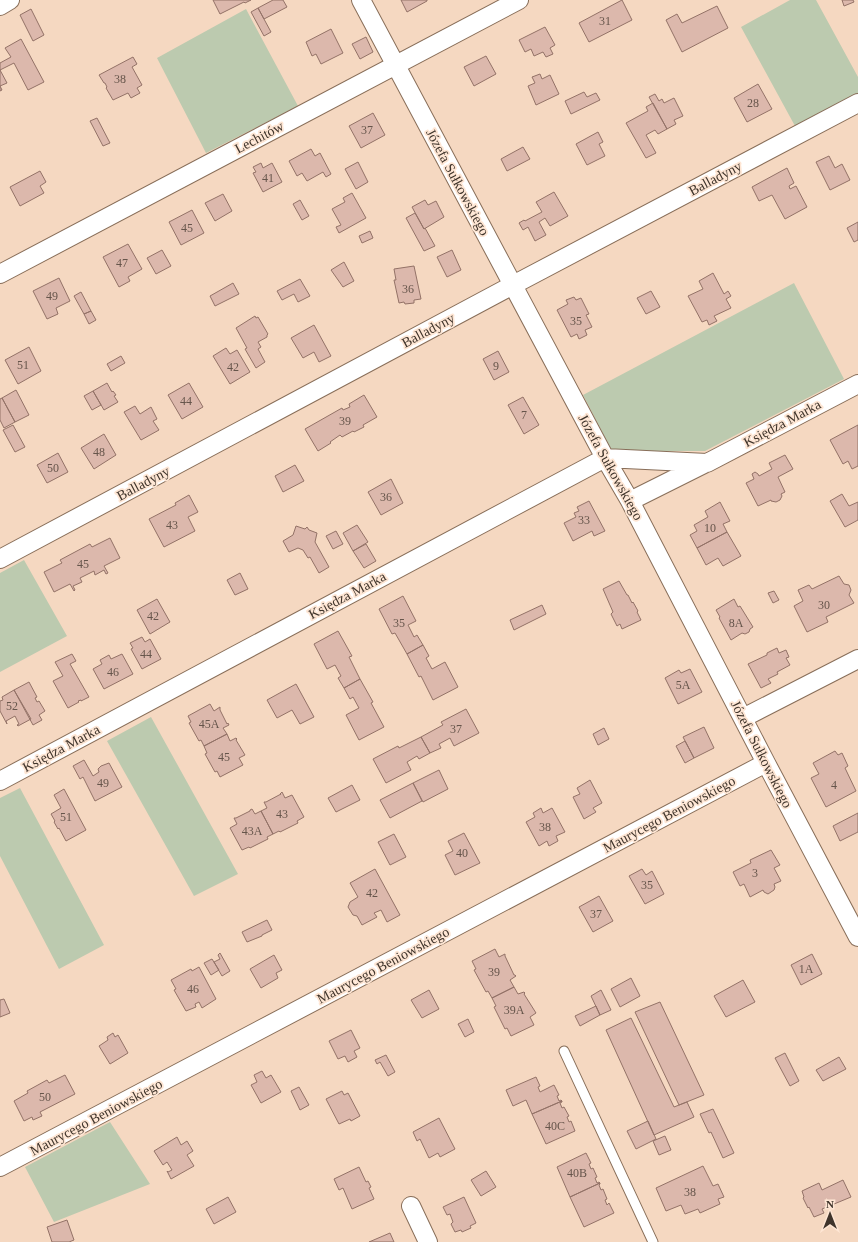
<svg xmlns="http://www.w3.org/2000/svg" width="858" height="1242" viewBox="0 0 858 1242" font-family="Georgia,serif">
  <rect width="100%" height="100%" fill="#f5d8c1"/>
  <path fill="#bccaaf" d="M790,0H816L858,77V95L795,126L741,27Z
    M246,9L298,106L206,153L157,58Z
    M794,283L844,379L705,451H612L583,395Z
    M24,560L67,636L0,672V573Z
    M151,717L238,874L194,896L107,741Z
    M20,788L104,945L59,969L0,856V798Z
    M110,1122L150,1184L54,1222L25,1167Z"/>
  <path fill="#dcb8ac" stroke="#937267" d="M213,0H251L245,3L244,2L220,14Z
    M273,0H283L287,7L264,19L258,8Z
    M401,0H427V1L407,12Z
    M622,0L632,20L589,42L579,23Z
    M842,0H853L854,2L844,6Z
    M717,6L728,28L682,52L666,20L677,14L682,23Z
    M258,8L271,32L264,36L251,12Z
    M31,9L44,35L33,41L20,15Z
    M545,27L555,45L550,48L553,54L546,57L543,52L534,56L531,49L525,52L519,40Z
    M331,29L343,53L321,64L316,54L312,56L306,42Z
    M366,37L373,52L360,59L352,44Z
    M21,39L44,82L28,90L14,63L0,70L7,83L0,86L2,90L0,91V63L11,57L5,48Z
    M486,56L496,74L474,86L464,67Z
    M133,57L137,64L132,67L142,85L137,88L140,93L131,98L128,93L113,100L106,88L107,87L105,83H104L99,75Z
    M540,74L542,79L550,75L559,94L536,105L528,86L535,83L532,77Z
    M758,84L772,109L747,122L734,98Z
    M584,92L587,97L596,93L600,100L571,114L565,101Z
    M655,94L659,101L662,99L664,103L674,98L683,116L674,120L676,124L667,129L649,97Z
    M653,103L667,129L658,134L655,130L646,135L656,153L646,158L626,123L648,111L646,107Z
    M373,113L385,135L361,148L349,126Z
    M97,118L110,143L103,146L90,121Z
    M598,132L603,142L599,144L605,156L587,165L576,144Z
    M523,147L530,159L507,171L501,159Z
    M311,149L315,156L320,153L331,174L326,177L323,172L307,181L302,173L297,176L289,161Z
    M829,156L835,168L842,164L850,180L830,190L816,162Z
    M358,162L368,182L356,189L345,169Z
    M261,163L263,168L272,163L282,182L263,192L253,173L256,172L253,167Z
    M787,168L794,183L789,186L790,189L796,186L807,207L785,219L772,195L759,201L752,187Z
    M40,171L46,182L40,186L44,193L20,206L10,187Z
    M554,192L568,216L550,226L545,218L539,222L546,235L535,241L528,227L523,230L519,223L524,220L525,221L542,212L536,202Z
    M352,193L366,218L339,233L336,227L341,225L332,209L345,202L343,198Z
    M223,194L232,211L215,221L205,203Z
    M300,200L309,216L302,220L293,204Z
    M425,200L428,205L436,201L444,217L424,229L412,207Z
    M192,210L204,233L181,245L169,222Z
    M415,213L424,229L425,228L435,246L424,251L406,218Z
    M858,222V240L854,242L847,228Z
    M370,231L373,238L362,243L359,236Z
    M128,244L142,269L128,277L130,281L119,287L103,257Z
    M162,250L171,266L156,274L147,258Z
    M452,250L461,270L447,277L437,257Z
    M344,262L354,281L343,287L331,270Z
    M414,266L421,299L414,300V303L405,304L404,302L399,303L394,280H396L394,269Z
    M713,273L724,294L728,291L731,296L726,299L731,308L714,316L717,321L709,325L707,320L702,322L688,296L703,289L699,281Z
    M59,278L70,301L56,308L58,314L47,319L33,291Z
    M300,279L310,296L298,302L294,294L282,300L277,291Z
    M233,283L239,294L215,306L210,296Z
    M651,291L660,307L646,314L637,298Z
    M81,292L91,311L84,314L74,296Z
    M574,297L576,300L581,298L589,314L586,315L592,327L585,330L587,335L579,339L577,334L571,337L557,310L568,304L566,300Z
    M91,311L96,320L89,324L84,314Z
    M255,316L256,318L258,317L268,334L267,335V337L258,342L261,347L258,349L265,362L256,368L245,349L247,348L236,328Z
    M314,325L331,356L319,362L314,352L303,358L291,338Z
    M29,347L41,371L18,384L5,360Z
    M226,348L230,354L237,350L250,372L230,384L213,356Z
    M498,351L509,372L494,380L483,359Z
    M121,356L125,363L111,371L107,364Z
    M107,383L112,392L113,391L116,395L114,396L118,402L104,410L93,391Z
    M189,383L203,407L182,419L168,395Z
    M16,390L29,415L15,422L2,398Z
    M93,391L101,405L92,410L84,396Z
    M364,395L377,417L363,425L364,427L354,432L353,431L342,437L340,435L330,442L331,443L318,451L305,429L342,408L343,410L350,407L349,404Z
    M523,397L539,425L524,434L508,405Z
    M2,398L15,422L4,428L0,420V399Z
    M135,406L140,414L151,407L157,419L153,421L159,430L141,440L124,412Z
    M13,425L25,447L15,452L3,430Z
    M858,425V466L852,469L848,461L843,464L830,440Z
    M104,434L116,455L94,469L81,448Z
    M58,453L68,472L47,483L37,465Z
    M785,455L793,469L778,477L785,492L781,494L782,496L780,500L776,502L771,501V500L758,506L746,483L754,479L752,474L755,472L758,474L759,476L772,469L769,463Z
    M295,465L304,481L283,492L275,476Z
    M391,479L403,503L381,515L368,492Z
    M842,494L849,506L858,502V520L845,527L830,501Z
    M189,495L198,512L188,517L195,531L164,547L149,519L176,505L175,503Z
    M589,501L605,531L594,536L592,531L573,541L564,523L576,517L574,513L579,511L577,507Z
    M720,502L730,521L723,524L727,532L697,548L690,535L697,531L694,525L708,517L705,511Z
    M357,525L368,542L353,551L343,533Z
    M296,526L305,529L307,527L309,530L317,533L315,542L329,567L319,573L310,557L308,558L303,550L298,548L289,552L283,541L293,535Z
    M336,531L343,544L333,549L326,536Z
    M727,532L741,556L723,566L718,558L706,565L697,548Z
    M110,538L120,558L104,566L108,573L106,574L104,570L95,575L94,571L80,578L82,582L73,586L75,590L74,591L70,584L54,592L44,572L62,563L60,560L90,544L92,547Z
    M366,544L376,561L364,568L353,551Z
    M240,573L248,589L235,595L227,580Z
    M839,576L844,584L849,585L851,590L849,595L854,603L826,617L828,622L807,632L794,606L803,601L798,590L809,585L812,589Z
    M619,581L627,595H628L632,603L633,602L638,611L637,612L641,620L622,629L620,624L617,626L611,614L613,612L603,589Z
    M774,591L779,600L773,603L768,593Z
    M403,596L416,621L408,625L414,637L417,635L423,645L407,654L395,633L392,634L379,609Z
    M157,599L170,622L150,634L137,610Z
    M734,599L738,607L740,606L753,627L750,629L749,632L745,634L742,633L731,640L719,618L720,617L716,610Z
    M542,605L546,614L514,630L510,620Z
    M338,631L352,656L349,657L360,679L344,688L338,678L341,676L335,665L327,669L314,644Z
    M142,637L145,642L150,639L161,659L142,669L131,649L133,648L130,643Z
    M423,645L429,656L426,658L432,669L445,662L458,687L433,700L421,676L419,677L407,654Z
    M777,648L779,653L786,650L789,657L786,658L790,665L777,672L778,674L768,679L771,683L761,688L748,664L767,655V653Z
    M72,654L76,661L70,664L89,697L81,701V700L78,701L79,702L68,708L53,681L63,676L55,662Z
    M122,654L133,674L104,689L93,669L102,664L100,660L109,655L111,659Z
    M690,669L702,692L678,704L665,678L679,670L681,673Z
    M360,679L373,702L371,703L384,727L359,740L346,715L359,708L353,697L350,699L344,688Z
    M29,682L37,697L35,698L37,702L39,701L45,711L39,715L42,720L33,725L14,690Z
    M296,684L314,717L300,724L292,710L277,718L267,700Z
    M14,690L31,719L18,726L17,725L19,724L15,716L6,721L7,724L0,711V701L3,700L2,697Z
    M210,704L214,711L220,707V710L227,724L228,723L229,725L223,728L227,734L204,746L201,740L199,741L189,723L191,722L188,716Z
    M466,709L479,733L454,746L450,738L439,744L441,748L430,753L421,737L443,725L441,722Z
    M704,727L714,748L694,758L683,737Z
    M604,728L609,739L598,745L593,734Z
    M227,734L230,741L236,738L237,739L236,740L245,755L239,758L243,765L220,777L217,771L215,772L205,754L207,753L204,746Z
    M421,737L430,753L419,759L417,756L407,762L411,770L386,783L373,759L398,746L399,748Z
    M685,741L694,758L685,763L676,746Z
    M835,751L838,755L842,753L848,766L845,768L856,791L826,807L811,778L819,774L813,763Z
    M84,760L93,776L99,772L98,769L101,766L109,763L122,787L95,801L83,777L80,779L73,766Z
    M439,770L448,789L423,802L413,783Z
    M590,780L602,803L593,808L596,812L584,819L573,797L580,794L577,788Z
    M413,783L422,801L390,818L380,800Z
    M352,785L360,800L336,812L328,798Z
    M64,789L86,830L66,841L59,828L58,829L54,822L55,821L51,814L61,808L54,795Z
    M282,792L285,798L292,795L304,817L297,821L298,823L280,832L279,831L273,834L261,811L267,808L264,802H266L281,794H280Z
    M541,808L543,813L552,808L565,832L556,836L558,841L549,846L547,841L539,846L526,822L535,817L533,813Z
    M252,809L255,814L261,811L273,834L267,837L268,839L250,848L249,847L242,850L230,828L237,824L234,818H236L250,811V810Z
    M858,813V832L840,841L833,826Z
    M464,833L480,863L455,875L445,855L453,851L448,841Z
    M394,834L406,857L390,865L378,842Z
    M771,850L780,865L774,868L781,881L774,884L775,887L774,890L768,894L764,892L763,890L750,897L744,884L740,886L733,872L751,863L750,860Z
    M375,869L400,915L387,922L381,910L374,913L377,917L362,925L357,916L353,915L348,907L350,902L358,897L350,883Z
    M642,869L646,875L652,871L664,894L645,904L629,876Z
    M599,896L613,921L593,932L579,907Z
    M267,920L272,930L262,935V936L247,942L242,932Z
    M495,949L499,957L505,954V956L514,975H515L516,976L510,980L514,987L492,998L488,991L486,992L474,970L476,969L472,961Z
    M220,953L230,971L222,976L214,962L220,959L218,955Z
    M812,954L822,974L801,985L791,965Z
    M274,955L282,970L276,973L278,978L261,988L250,969Z
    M212,959L219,970L211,975L204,963Z
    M199,967L216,999L202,1008L199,1002L195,1004L196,1007L186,1011L174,990L176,989L171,980L191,969L192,971Z
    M631,978L640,996L620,1007L611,989Z
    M743,980L755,1002L726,1017L714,996Z
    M514,987L518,994L524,992L525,993L524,994L536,1013L530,1017L534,1025L511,1036L507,1028L505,1029L494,1007L496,1006L492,998Z
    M429,990L439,1009L422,1018L411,1000Z
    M601,990L611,1010L600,1015L591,996Z
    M4,999L10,1013L0,1017V1000Z
    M660,1002L704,1095L679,1105L635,1012Z
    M596,1006L600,1015L580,1026L575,1016Z
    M631,1018L674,1107L687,1102L694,1117L654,1135L606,1030Z
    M468,1019L474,1032L465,1037L458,1024Z
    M351,1030L360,1048L354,1051L357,1057L348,1062L345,1056L338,1059L329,1041Z
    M113,1033L115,1037L118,1035L128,1053L110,1064L99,1046L108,1040L107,1037Z
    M785,1053L799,1081L790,1086L775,1058Z
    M386,1055L395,1072L388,1076L380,1062L377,1064L375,1060Z
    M839,1057L846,1069L823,1081L816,1070Z
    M262,1071L266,1078L271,1075L281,1092L261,1103L251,1085L257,1082L254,1075Z
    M65,1075L75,1094L40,1112L42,1116L33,1120L32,1117L24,1121L14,1101L28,1093L27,1091L47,1080L49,1083Z
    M536,1077L540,1086L538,1087L540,1092L554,1085L559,1095L557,1096L559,1101L561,1100L562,1101L532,1114L526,1100L513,1106L506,1090Z
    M299,1087L309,1105L300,1110L291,1091Z
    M342,1091L344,1095L348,1093L360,1116L351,1121L350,1119L339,1124L326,1099Z
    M562,1101V1102L560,1103L562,1108L564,1107L569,1116L567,1117L569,1122L571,1121L575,1131L546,1144L532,1114Z
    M713,1109L734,1153L723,1158L711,1132L709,1133L700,1114Z
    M439,1118L455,1149L440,1157L438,1153L429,1158L420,1139L417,1141L413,1132Z
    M648,1121L656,1139L636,1149L627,1131Z
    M665,1136L671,1150L659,1155L653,1141Z
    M177,1137L181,1145L187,1141L193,1151L187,1155L194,1166L171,1179L167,1171L168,1172L172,1170L167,1162L163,1165L154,1151Z
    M586,1153L591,1163L589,1164L591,1169L593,1168L597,1177L595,1178L597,1183L599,1182L600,1183L570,1197L557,1167Z
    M703,1166L713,1186L718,1184L724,1197L718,1199L720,1204L700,1213L698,1209L685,1214L681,1205L666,1211L656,1188Z
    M359,1167L366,1182L368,1181L371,1187L369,1188L374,1199L352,1209L343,1188L339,1190L334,1179Z
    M486,1171L496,1187L481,1196L471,1180Z
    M843,1180L851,1197L822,1209L824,1213L814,1217L809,1207L808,1208L803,1198L804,1197L802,1191L819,1183L822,1190Z
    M600,1183V1184L599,1185L601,1190L603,1189L607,1199L605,1200L607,1205L609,1203L614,1213L584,1227L570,1197Z
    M228,1197L236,1212L214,1224L206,1209Z
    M464,1197L476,1223L470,1226L471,1228L462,1232L461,1230L455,1232L451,1224L453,1222L450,1214L447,1215L443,1207Z
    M67,1220L74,1240L69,1242H52L47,1227Z
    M390,1233L394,1242H369Z"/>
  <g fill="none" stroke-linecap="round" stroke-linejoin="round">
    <g stroke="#886e59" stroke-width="11">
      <path id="lane" d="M564,1051L653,1242"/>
    </g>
    <g stroke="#886e59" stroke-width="20">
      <path id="street" d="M361,0L605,458L630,501L766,763L858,937
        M0,6L10,0
        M0,274L519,0
        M630,501L704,464
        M0,559L513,285L858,103
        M743,718L858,659
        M0,781L605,458L707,463L858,384
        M0,1167L766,763
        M411,1206L428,1242"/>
    </g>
    <use href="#lane" stroke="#fff" stroke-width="9"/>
    <use href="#street" stroke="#fff" stroke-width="18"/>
  </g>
  <g text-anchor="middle" stroke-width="3.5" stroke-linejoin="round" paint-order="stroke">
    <g font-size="12" fill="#66554b">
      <text x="605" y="25">31</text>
      <text x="120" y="83">38</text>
      <text x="753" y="107">28</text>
      <text x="367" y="134">37</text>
      <text x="268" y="182">41</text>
      <text x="187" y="232">45</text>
      <text x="122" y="267">47</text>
      <text x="408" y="293">36</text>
      <text x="52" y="300">49</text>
      <text x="576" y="325">35</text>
      <text x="23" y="369">51</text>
      <text x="496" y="370">9</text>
      <text x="233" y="371">42</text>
      <text x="186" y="405">44</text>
      <text x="524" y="419">7</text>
      <text x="345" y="425">39</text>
      <text x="99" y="456">48</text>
      <text x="53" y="472">50</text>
      <text x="386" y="501">36</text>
      <text x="584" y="524">33</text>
      <text x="172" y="529">43</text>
      <text x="710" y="532">10</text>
      <text x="83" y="568">45</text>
      <text x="824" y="609">30</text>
      <text x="153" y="620">42</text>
      <text x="399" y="627">35</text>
      <text x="736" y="627">8A</text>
      <text x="146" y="658">44</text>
      <text x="113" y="676">46</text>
      <text x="683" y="689">5A</text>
      <text x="12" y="710">52</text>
      <text x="209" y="728">45A</text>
      <text x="456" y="733">37</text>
      <text x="224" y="761">45</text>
      <text x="103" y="787">49</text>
      <text x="834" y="789">4</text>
      <text x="282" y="818">43</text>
      <text x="66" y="821">51</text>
      <text x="545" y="831">38</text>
      <text x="252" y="835">43A</text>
      <text x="462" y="857">40</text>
      <text x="755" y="877">3</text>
      <text x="647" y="889">35</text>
      <text x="372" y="897">42</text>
      <text x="596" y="918">37</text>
      <text x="806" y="973">1A</text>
      <text x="494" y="976">39</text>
      <text x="193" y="993">46</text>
      <text x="514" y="1014">39A</text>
      <text x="45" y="1101">50</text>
      <text x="555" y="1130">40C</text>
      <text x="577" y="1177">40B</text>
      <text x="690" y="1196">38</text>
    </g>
    <g font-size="14" fill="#3f342b" stroke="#fee6d4">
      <text transform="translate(259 137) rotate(-28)" y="5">Lechitów</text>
      <text transform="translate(715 178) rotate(-28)" y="5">Balladyny</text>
      <text transform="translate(458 182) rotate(62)" y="5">Józefa Sułkowskiego</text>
      <text transform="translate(428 330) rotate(-28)" y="5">Balladyny</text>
      <text transform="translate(782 423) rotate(-28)" y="5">Księdza Marka</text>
      <text transform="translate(611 467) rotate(61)" y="5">Józefa Sułkowskiego</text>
      <text transform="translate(143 483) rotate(-28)" y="5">Balladyny</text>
      <text transform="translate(347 595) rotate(-28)" y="5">Księdza Marka</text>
      <text transform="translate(61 748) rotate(-28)" y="5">Księdza Marka</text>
      <text transform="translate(762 754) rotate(63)" y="5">Józefa Sułkowskiego</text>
      <text transform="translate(669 814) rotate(-28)" y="5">Maurycego Beniowskiego</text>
      <text transform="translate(383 965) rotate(-28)" y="5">Maurycego Beniowskiego</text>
      <text transform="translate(96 1117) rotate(-28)" y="5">Maurycego Beniowskiego</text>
    </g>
  </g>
  <g transform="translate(830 1214)" stroke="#fee6d4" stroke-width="3" paint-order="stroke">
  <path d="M0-3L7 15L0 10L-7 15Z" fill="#3f342b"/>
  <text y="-6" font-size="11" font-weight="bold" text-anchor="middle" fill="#3f342b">N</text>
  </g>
</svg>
